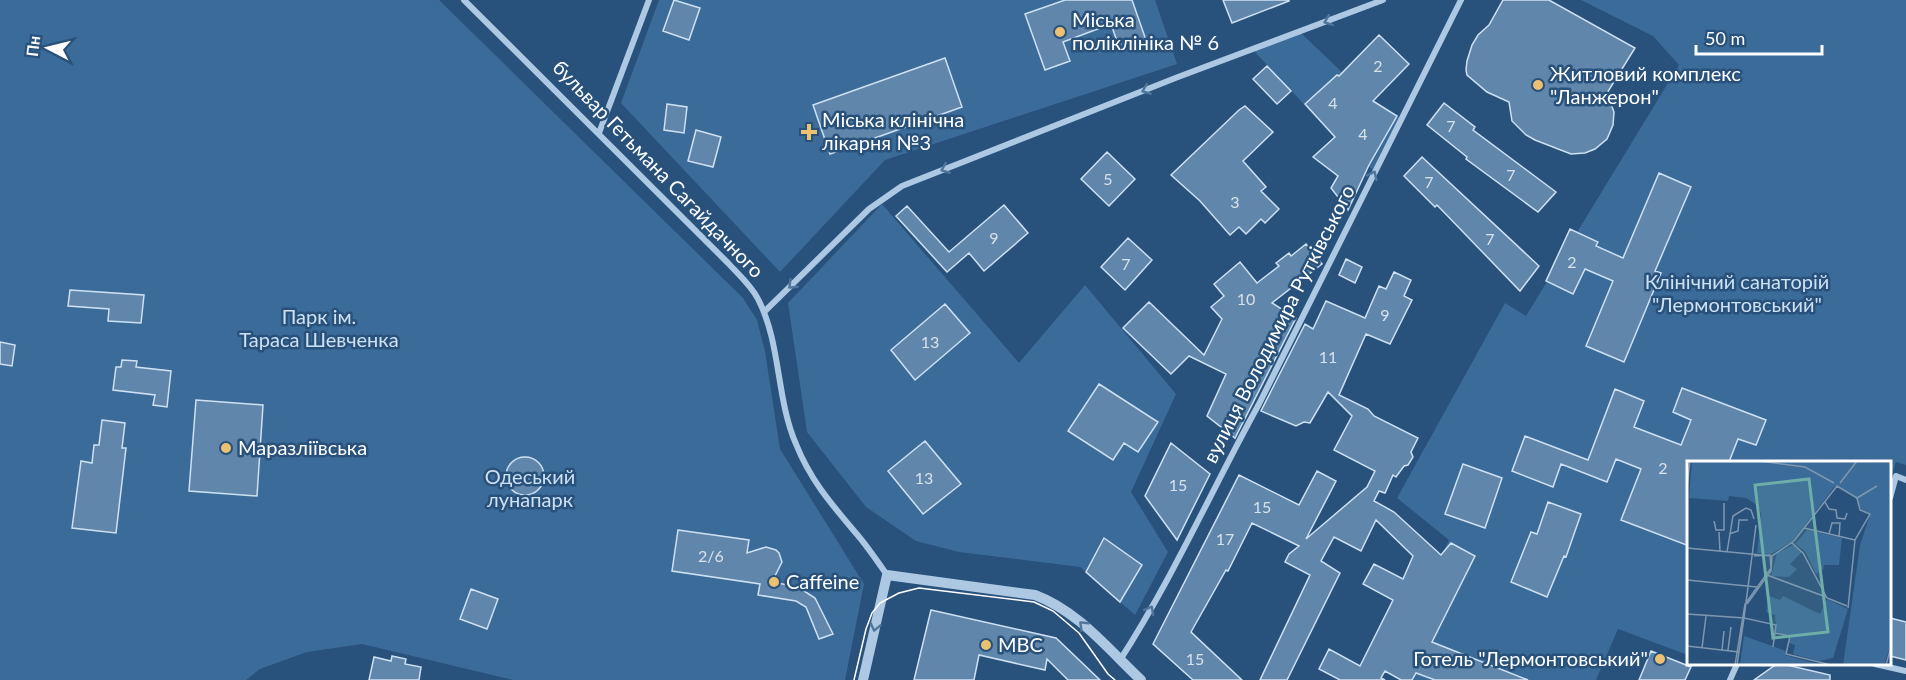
<svg xmlns="http://www.w3.org/2000/svg" width="1906" height="680" viewBox="0 0 1906 680" font-family="Lato,sans-serif">
  <rect width="100%" height="100%" fill="#28517b"/>
  <path fill="#3b6b98" d="M0,0H439L743,298L757,320L765,351L780,449L864,584L845,680H513L362,644L307,652L260,669L246,680H0Z
    M659,0H1155L1177,64L885,160L780,272L621,103Z
    M1581,0H1906V465L1896,462L1890,480V462H1688V655L1618,629L1596,680H1401L1385,671L1449,540L1397,498L1505,303L1526,316L1679,65L1653,36Z
    M1301,33L1373,102L1400,118L1374,171L1329,131L1253,50Z
    M882,204L1019,363L1085,285L1176,394L1131,492L1168,552L1135,615L1080,567L959,552L916,541L866,507L807,432L788,303Z"/>
  <path fill="#6086ac" stroke="#cee1f3" stroke-width="1.5" d="M674,0L700,8L689,40L663,31Z
    M1065,0H1132L1146,40L1120,50L1111,24L1063,42L1070,61L1045,70L1025,14Z
    M1223,0H1289V1L1232,23Z
    M1503,0H1549L1635,48L1607,93L1614,112L1613,125L1607,139L1595,149L1585,153L1571,154L1535,140L1526,135L1512,121L1509,102L1487,92L1467,75L1466,70L1467,61L1472,45L1478,35L1489,25Z
    M1379,35L1409,64L1373,101L1397,116L1369,165L1348,210L1331,188L1338,176L1313,157L1335,137L1305,104L1337,75L1339,76Z
    M945,58L962,107L830,154L813,105Z
    M1267,66L1291,91L1277,104L1253,79Z
    M1444,103L1475,127L1473,130L1556,192L1538,212L1466,159L1467,157L1427,125Z
    M667,104L687,107L684,133L664,130Z
    M1245,106L1273,132L1243,161L1266,187L1261,191L1279,209L1265,223L1261,219L1246,234L1239,227L1230,235L1200,201L1171,175L1239,110Z
    M696,130L721,137L713,167L688,161Z
    M1107,152L1135,179L1109,206L1081,179Z
    M1422,157L1539,266L1520,291L1437,205L1435,207L1404,176Z
    M1659,173L1691,187L1655,271L1661,273L1624,362L1586,346L1613,281L1585,269L1573,294L1546,281L1570,229L1598,242L1596,246L1623,258Z
    M1004,205L1028,233L984,271L969,253L947,272L896,216L907,206L949,252Z
    M1128,238L1152,260L1125,290L1101,267Z
    M1306,244L1322,264L1272,303L1296,318L1235,438L1207,416L1226,374L1189,356L1171,374L1123,328L1149,302L1204,355L1222,319L1211,307L1224,296L1214,284L1240,262L1257,283L1279,266L1276,263L1289,253L1291,256Z
    M1346,259L1362,267L1355,283L1339,275Z
    M1394,272L1411,280L1404,296L1412,300L1390,344L1366,334L1339,395L1368,409L1374,416L1418,438L1411,452L1413,457L1408,465L1404,466L1396,477L1393,475L1385,493L1379,491L1374,501L1394,512L1441,555L1451,543L1475,556L1432,642L1528,680H1435L1416,673L1412,680H1401L1385,671L1381,678L1385,680H1340L1319,669L1329,649L1360,666L1393,600L1363,584L1374,564L1403,579L1413,556L1376,520L1361,551L1334,537L1321,561L1340,573L1287,680H1260L1310,575L1285,562L1289,554L1299,546L1252,523L1228,571L1226,570L1191,632L1242,680H1193L1153,644L1239,475L1299,505L1317,471L1336,481L1306,539L1367,487L1375,471L1334,450L1352,416L1328,392L1310,423L1304,422L1296,426L1261,411L1305,324L1313,329L1326,301L1365,318L1379,286L1386,289Z
    M70,290L144,295L141,323L108,321L109,309L68,306Z
    M945,304L970,333L915,380L891,350Z
    M0,342L15,345L12,366L0,364Z
    M122,360L137,361L136,367L171,371L167,407L153,405L155,395L113,390L116,367H121Z
    M1099,384L1158,422L1138,452L1124,443L1113,460L1068,431Z
    M1682,388L1766,420L1756,445L1738,439L1729,462H1689V546L1621,520L1641,469L1616,459L1607,482L1561,464L1553,487L1512,471L1525,436L1588,460L1615,389L1644,401L1634,427L1681,445L1691,420L1673,412Z
    M196,400L263,405L257,496L189,491Z
    M102,420L125,423L122,448H126L116,533L72,528L81,461L92,463L94,445H99Z
    M925,441L961,484L923,514L888,471Z
    M1171,443L1210,474L1177,540L1145,496Z
    M506 476a19 19 0 1 1 38 0a19 19 0 1 1-38 0Z
    M1463,464L1502,478L1485,528L1445,514Z
    M1548,502L1581,514L1566,557L1564,556L1547,597L1511,582L1531,532L1537,534Z
    M678,530L749,540L747,553L766,547L776,550L779,553L782,562L772,582L798,587L815,598L833,634L819,639L806,607L796,601L758,595L760,584L672,571Z
    M1104,538L1142,565L1120,602L1086,572Z
    M471,589L498,599L487,629L460,619Z
    M931,610L1056,638L1100,680H1068L1047,659L1045,670L979,655L974,680H914Z
    M1890,618L1906,622V660L1890,656Z
    M1651,651L1691,667L1685,680H1639Z
    M392,656L406,659L405,664L421,667L419,680H369L374,657L391,661Z
    M1778,663L1830,675V680H1754Z"/>
  <g fill="none" stroke-linecap="round" stroke-linejoin="round">
    <path stroke="#acc8e3" stroke-width="6" d="M464,0L728,263C738,274 751,285 758,299C781,343 776,398 796,444C811,482 834,507 860,538C869,549 878,562 887,575
      M599,133L649,0
      M764,312L869,209L902,186L1178,77L1383,0
      M1890,498L1896,476L1906,480
      M1120,660C1173,578 1212,489 1259,404L1461,0
      M1875,664L1906,671
      M1730,680L1737,664"/>
    <path stroke="#acc8e3" stroke-width="10" d="M863,680L887,575L1035,595C1078,611 1108,649 1141,680"/>
    <path stroke="#fff" stroke-width="1.5" d="M854,680L866,629L872,613L880,603L899,593L919,588L1034,602L1053,611L1079,633L1108,674L1115,680"/>
  </g>
  <defs><path id="oneway-chevron" d="M-2-3.5L2.5 0L-2 3.5" fill="none" stroke-width="1.6" stroke-linecap="round" stroke-linejoin="round" transform="scale(1.5)"/></defs>
  <g stroke="#50759a">
    <use href="#oneway-chevron" transform="translate(1328 21) rotate(159)"/>
    <use href="#oneway-chevron" transform="translate(1146 90) rotate(158)"/>
    <use href="#oneway-chevron" transform="translate(945 169) rotate(158)"/>
    <use href="#oneway-chevron" transform="translate(1373 175) rotate(-64)"/>
    <use href="#oneway-chevron" transform="translate(792 285) rotate(136)"/>
    <use href="#oneway-chevron" transform="translate(1150 610) rotate(-61)"/>
    <use href="#oneway-chevron" transform="translate(1083 625) rotate(-136)"/>
    <use href="#oneway-chevron" transform="translate(875 627) rotate(102)"/>
  </g>
  <g fill="#ebc172" stroke="#28517b" stroke-width="2">
    <circle cx="1060" cy="32" r="6"/>
    <circle cx="1538" cy="85" r="6"/>
    <path d="M806 123h6v6h6v6h-6v6h-6v-6h-6v-6h6z"/>
    <circle cx="226" cy="448" r="6"/>
    <circle cx="774" cy="582" r="6"/>
    <circle cx="986" cy="645" r="6"/>
    <circle cx="1660" cy="659" r="6"/>
  </g>
  <g text-anchor="middle" stroke-width="5" stroke-linejoin="round" paint-order="stroke">
    <g font-size="16" fill="#d7e1ea">
      <text x="1378" y="72">2</text>
      <text x="1333" y="109">4</text>
      <text x="1451" y="132">7</text>
      <text x="1363" y="140">4</text>
      <text x="1511" y="181">7</text>
      <text x="1108" y="185">5</text>
      <text x="1429" y="188">7</text>
      <text x="1235" y="208">3</text>
      <text x="994" y="244">9</text>
      <text x="1490" y="245">7</text>
      <text x="1572" y="268">2</text>
      <text x="1126" y="270">7</text>
      <text x="1246" y="305">10</text>
      <text x="1385" y="321">9</text>
      <text x="930" y="348">13</text>
      <text x="1328" y="363">11</text>
      <text x="1663" y="474">2</text>
      <text x="924" y="484">13</text>
      <text x="1178" y="491">15</text>
      <text x="1262" y="513">15</text>
      <text x="1225" y="545">17</text>
      <text x="711" y="562">2/6</text>
      <text x="1195" y="665">15</text>
    </g>
    <g font-size="20" fill="#fff" stroke="#28517b" text-anchor="start">
      <text x="1072" y="27">Міська<tspan x="1072" dy="23">поліклініка № 6</tspan></text>
      <text x="1550" y="81">Житловий комплекс<tspan x="1550" dy="23">"Ланжерон"</tspan></text>
      <text x="822" y="127">Міська клінічна<tspan x="822" dy="23">лікарня №3</tspan></text>
      <text x="238" y="455">Маразліївська</text>
      <text x="786" y="589">Caffeine</text>
      <text x="998" y="652">МВС</text>
      <text x="1648" y="666" text-anchor="end">Готель "Лермонтовський"</text>
    </g>
    <g font-size="20" fill="#fff" stroke="#28517b">
      <text transform="translate(658 169) rotate(46)" y="7">бульвар Гетьмана Сагайдачного</text>
      <text transform="translate(1279 324) rotate(-63)" y="7">вулиця Володимира Рутківського</text>
    </g>
    <g font-size="20" fill="#cee1f3" stroke="#28517b">
      <text x="1737" y="289">Клінічний санаторій<tspan x="1737" dy="23">"Лермонтовський"</tspan></text>
      <text x="319" y="324">Парк ім.<tspan x="319" dy="23">Тараса Шевченка</tspan></text>
      <text x="530" y="484">Одеський<tspan x="530" dy="23">лунапарк</tspan></text>
    </g>
  </g>
  <g transform="translate(1687 461)">
    <rect width="204" height="204" fill="#28517b"/>
    <path d="M5,0L204,2V183L197,204H156L173,84L183,54L174,49L168,35L148,25L106,80L84,93L70,92L74,53L71,45L59,37L42,35L41,40L2,37ZM120,69L155,77L152,104H137L136,109L129,113L118,90L108,83ZM106,84L115,91L103,103L110,108L102,116L84,115L90,92ZM82,135L93,139L96,135L133,153L140,138L161,148L146,197L132,200L106,193L108,184L102,182L104,175L89,171L88,154L79,151ZM57,175L99,190L98,194L134,204H53Z" fill="#3b6b98"/>
    <path fill="none" stroke="#7e97b0" stroke-width="1.5" d="M73,0L118,6L147,22M153,22L170,0M0,26L3,0M170,37L190,25M138,41L142,48L149,49L150,57L158,58L160,52M27,60L29,69H37V42M69,64L57,157L89,164L86,186M117,67L168,79M32,71L33,90M42,73L51,70L52,59H61M142,73L145,62H153L152,76M105,82L116,92L140,137L160,145M0,87L85,95M40,91L46,55L59,47L64,49L67,58M80,114L139,136M0,119L70,126M60,143L84,110L85,95L107,80L150,25L170,37M161,147L168,79L183,53L173,49L170,37M0,153L57,157L50,204M88,172L103,175L99,193L144,204M0,185L52,191M15,187L19,155M35,189L37,170M41,189L44,166M48,204L58,143L84,107L83,94L67,95M199,204L204,186"/>
    <path fill="#6fada8" fill-opacity="0.15" stroke="#6fada8" stroke-width="3" d="M122,18L141,171L86,177L68,24Z"/>
    <rect width="204" height="204" fill="none" stroke="#fff" stroke-width="3"/>
  </g>
  <g transform="translate(48 48) rotate(277)" stroke="#28517b" stroke-width="4.5" paint-order="stroke">
  <path d="M0-4.5L10 22L0 15L-10 22Z" fill="#ffffff"/>
  <text y="-9" font-size="16" font-weight="bold" text-anchor="middle" fill="#ffffff">Пн</text>
  </g>
  <path d="M1696 45v9h126v-9" fill="none" stroke="#ffffff" stroke-width="3"/>
  <text x="1705" y="45" font-size="18" fill="#ffffff" stroke="#28517b" stroke-width="4.5" paint-order="stroke">50 m</text>
</svg>
